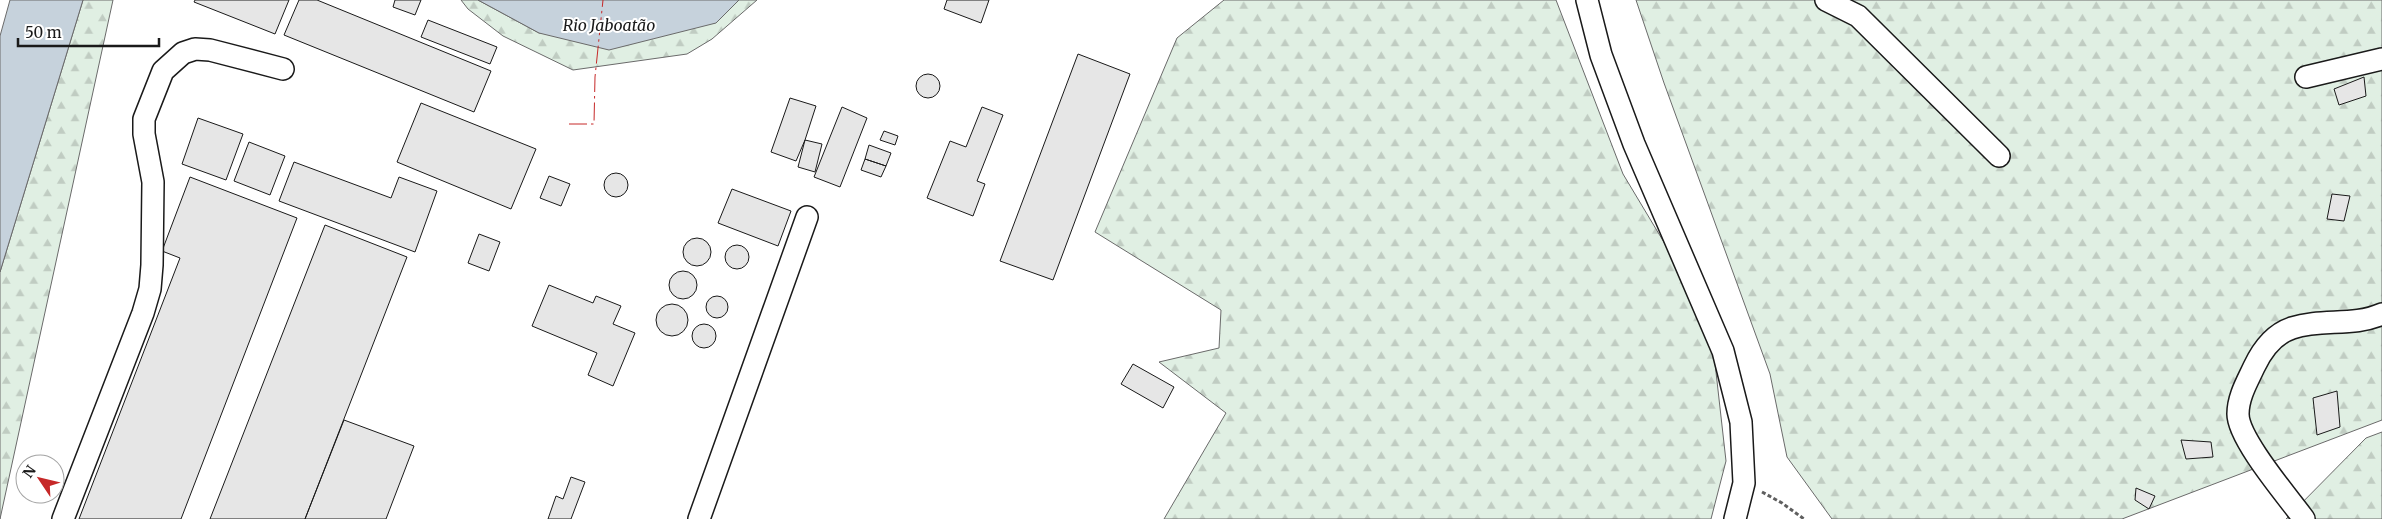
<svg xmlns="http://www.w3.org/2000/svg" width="2382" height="519" viewBox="0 0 2382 519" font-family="Merriweather,serif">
  <defs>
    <pattern id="forest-firs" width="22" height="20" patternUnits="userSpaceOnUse" patternTransform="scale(1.25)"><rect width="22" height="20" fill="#e0efe3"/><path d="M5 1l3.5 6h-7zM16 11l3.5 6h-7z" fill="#c0ccc2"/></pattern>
  </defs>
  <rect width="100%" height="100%" fill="#fff"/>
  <path fill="url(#forest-firs)" stroke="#6a6a6a" d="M83,0H113L0,519V272Z
    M461,0H478L539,33L715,23L739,0H757L712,39L687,54L573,70L503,36L468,9Z
    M1224,0H1556L1623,174L1710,319L1726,461L1711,519H1164L1226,413L1159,362L1219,348L1221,310L1095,232L1177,38Z
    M1636,0H2382V420L2122,519H1832L1787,457L1770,374L1664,83Z
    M2382,432V519H2286L2366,438Z"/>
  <path fill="#c6d2dc" stroke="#6a6a6a" d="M10,0H83L0,272V36Z
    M478,0H739L716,23L609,50L539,33Z"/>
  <path fill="#e6e6e6" stroke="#1a1a1a" d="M195,0H289L275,34L194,2Z
    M299,0H317L491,71L474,112L284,35Z
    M395,0H421L415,15L393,7Z
    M947,0H989L981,23L944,9Z
    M428,20L497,47L490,64L421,37Z
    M1078,54L1130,74L1053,280L1000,261Z
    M916 86a12 12 0 1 1 24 0a12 12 0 1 1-24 0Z
    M2364,77L2366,96L2339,105L2334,89Z
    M790,98L816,106L805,140L796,161L771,152Z
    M421,103L536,149L511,209L397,162Z
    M842,107L867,118L840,187L814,177Z
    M982,107L1003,115L977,181L985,184L973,216L927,198L950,141L966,147Z
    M198,118L243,134L226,180L182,164Z
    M884,131L898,136L895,145L880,140Z
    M805,140L822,144L815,172L798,167Z
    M249,142L285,156L270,195L234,181Z
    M869,145L891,153L886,166L865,159Z
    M865,159L886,166L881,177L861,170Z
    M294,162L391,198L399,177L437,191L415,252L279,201Z
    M604 185a12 12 0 1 1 24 0a12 12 0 1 1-24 0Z
    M549,176L570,184L561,206L540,198Z
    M190,177L297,218L181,519H79L180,258L162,251Z
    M732,189L791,211L778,246L718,223Z
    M2332,194L2350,196L2344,221L2327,219Z
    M325,225L407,257L305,519H210Z
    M479,234L500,242L489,271L468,263Z
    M683 252a14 14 0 1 1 28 0a14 14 0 1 1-28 0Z
    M725 257a12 12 0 1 1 24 0a12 12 0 1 1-24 0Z
    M669 285a14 14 0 1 1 28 0a14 14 0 1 1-28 0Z
    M549,285L593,303L596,296L621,306L613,324L635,333L613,386L588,375L597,353L532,326Z
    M706 307a11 11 0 1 1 22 0a11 11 0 1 1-22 0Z
    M656 320a16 16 0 1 1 32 0a16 16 0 1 1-32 0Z
    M692 336a12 12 0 1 1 24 0a12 12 0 1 1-24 0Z
    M1133,364L1174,387L1163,408L1121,384Z
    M2337,391L2340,427L2317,435L2313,398Z
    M344,420L414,446L386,519H305Z
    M2181,440L2211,442L2213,457L2186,459Z
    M571,477L585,482L571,519H548L556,496L563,499Z
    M2136,488L2155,496L2149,509L2135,500Z"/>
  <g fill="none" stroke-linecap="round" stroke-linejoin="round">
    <g stroke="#1a1a1a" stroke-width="24">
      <path id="minor" d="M1587,0L1601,55L1634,144L1723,351L1741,422L1744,483L1735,519
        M1826,0L1858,16L1999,156
        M2306,77L2382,59
        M63,519L143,313L150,289L152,265L153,182L144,134V119L163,71L183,53L195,49L210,50L283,69
        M699,519L807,217
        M2304,519C2288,497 2238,439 2238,414C2238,397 2247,382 2254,367C2262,350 2274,334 2292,328C2322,318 2353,327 2382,314"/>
    </g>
    <path stroke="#5f5f5f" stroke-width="3" stroke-dasharray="4 2.5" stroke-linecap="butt" d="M1762,492L1782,503L1804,519"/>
    <use href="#minor" stroke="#fff" stroke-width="21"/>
    <path stroke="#c62828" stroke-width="1" stroke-dasharray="18 4 2.5 4" stroke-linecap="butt" d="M569,124H594L595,77L603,0"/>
  </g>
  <g text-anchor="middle" stroke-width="4" stroke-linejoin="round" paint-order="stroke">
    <g font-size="16" font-style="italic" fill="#1a1a1a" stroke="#fff">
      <text x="609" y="31">Rio Jaboatão</text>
    </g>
  </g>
  <g transform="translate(40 479) rotate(305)"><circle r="24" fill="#ffffff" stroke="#a3a3a3"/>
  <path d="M0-4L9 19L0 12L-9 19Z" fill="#c62828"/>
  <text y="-8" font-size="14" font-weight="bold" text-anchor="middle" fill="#1a1a1a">N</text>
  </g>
  <path d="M18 38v8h141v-8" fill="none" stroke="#1a1a1a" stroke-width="2.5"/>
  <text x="25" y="38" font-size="15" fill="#1a1a1a" stroke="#ffffff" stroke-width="4" paint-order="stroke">50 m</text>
</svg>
